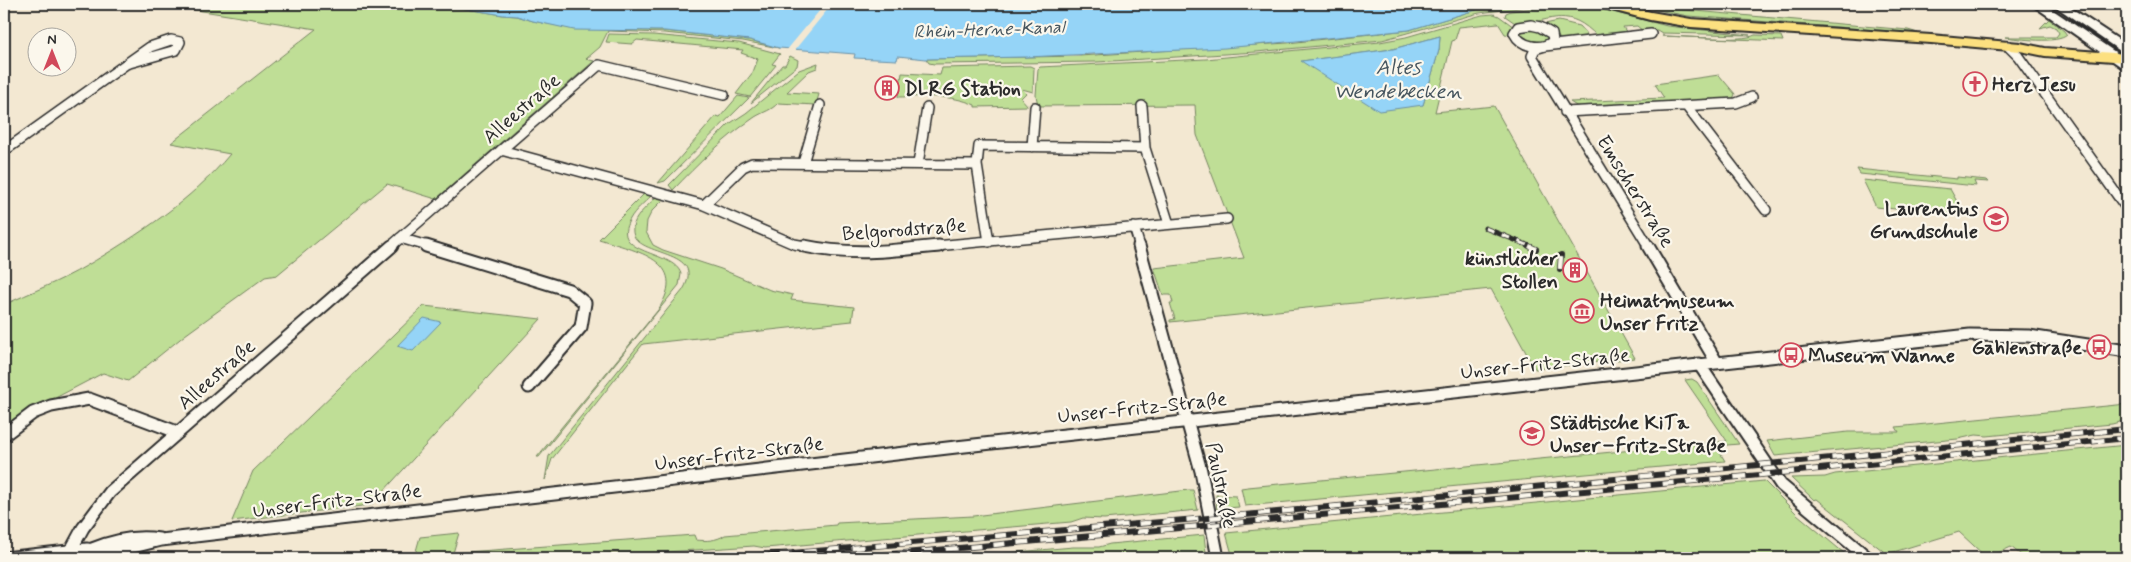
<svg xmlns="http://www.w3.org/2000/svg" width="2131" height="562" viewBox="0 0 2131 562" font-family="Mynerve,sans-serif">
  <rect width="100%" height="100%" fill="#f3e8d2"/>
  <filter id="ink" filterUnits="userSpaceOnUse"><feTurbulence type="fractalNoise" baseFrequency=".02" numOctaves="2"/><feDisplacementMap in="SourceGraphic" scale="10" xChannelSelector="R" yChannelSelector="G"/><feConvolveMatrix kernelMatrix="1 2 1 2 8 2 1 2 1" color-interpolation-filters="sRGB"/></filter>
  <g filter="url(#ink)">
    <path fill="#bfde96" stroke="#758460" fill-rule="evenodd" d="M198,4H436L503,15L517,16L533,21L574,29L665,31L750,40L779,48L743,41L664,33L608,31L600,47L586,59L594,61L436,199L387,184L277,275L265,277L185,335L128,381L103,373L38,407L4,430V305C31,292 61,281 86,266C137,236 192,200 230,154L171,143L316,29L190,9Z
      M1532,4H1551L1479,13L1382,40L1256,52L1097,62L934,64L929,63L926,59L1079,56L1287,43L1409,30L1479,9Z
      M1567,4H1583L1667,26L1750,35L1662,33L1657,30L1643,31L1637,26L1623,27L1627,33L1598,37C1568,6 1554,20 1518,25L1505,16L1506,13L1511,11Z
      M1627,4H1649L1684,10L1908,30L1918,33L1688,16Z
      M1494,14L1499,16L1514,27L1511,35L1505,34L1498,23L1459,27L1455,40L1452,41L1435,112L1494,106L1635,358L1535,369L1491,289L1170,322V320L1175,319L1170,303H1173L1171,295H1163L1154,268L1244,258L1197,135L1195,105L1038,106L1036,95L1038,69L1040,67L1206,59L1380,42L1406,37L1482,15ZM1440,36L1439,50L1423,105L1302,61L1393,49Z
      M2049,19L2064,31L2067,35C2058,44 2018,39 2005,37H2056L2059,33L2056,28L2050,25L2040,28Z
      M1559,21L1579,26L1590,38L1561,41L1556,33L1540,25Z
      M1532,28L1547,33L1549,40L1534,44L1521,37L1522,31Z
      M609,34L653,35L739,43L780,54L772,64L776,65L750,97L736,94L753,72L758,59L741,53L743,50L637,40L632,44L606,42Z
      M1755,35L1781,36L1783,41L1662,36C1680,36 1743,42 1755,35Z
      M790,56L798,60L797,66L751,103L782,65H785Z
      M818,63L817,68L809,71L787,92L819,94L816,105L778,103C772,110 763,112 755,117C724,138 698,164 673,190L669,185L729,124L746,113L799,70Z
      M1030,66L1034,68L1033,92L1022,89L1026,93L1021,98L1028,106L975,107V105C951,94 923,97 898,97L902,73L940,75L942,68Z
      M1719,75L1735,94L1733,99L1578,107L1570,102L1664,98L1655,84Z
      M738,96L749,98L665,181L658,183L716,116L720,117Z
      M1857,169L1957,179V177L1987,180L1989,182L1974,181L1976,186L1860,174Z
      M1863,180L1950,189L1965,216L1876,207Z
      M644,194L651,196C644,203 635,210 630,219C608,255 674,250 681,274L679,285L539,457H537L658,310C691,260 635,251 599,239Z
      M656,197L664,199L652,211L647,221L646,232L653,245L663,250L721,269L770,290L793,295L791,300L854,307L852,321L643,344L552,459L545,480L549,456L683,290C710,244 622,260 634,224C637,214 649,205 656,197Z
      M424,306L541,319L371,505L232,521L253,471Z
      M1692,379L1697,382L1739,444L1716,446L1725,461L1245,506L1241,488L1248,487L1727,441L1685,380Z
      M2127,404V420L2112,424L1987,436L1976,435L1958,439L1775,456L1767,441L1848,432H1899L1896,427Z
      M2127,445V558H2025L2011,547L1987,558L1959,532L1887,554L1817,499L1814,500L1791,478L1825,477L1835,474Z
      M1764,481L1797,514L1850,558H1233L1226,533Z
      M1189,490H1193L1198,510L1104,519L1083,518L1071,522L765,548L754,546L666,552L614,553L556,558H414L420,537L459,533L453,553L694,535L696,540C706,541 716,541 725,535L836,525L837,523L973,516Z
      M1216,495L1236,496L1239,507L1217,509Z
      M1204,535L1206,552L1194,558H952L1073,547H1099L1110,544Z"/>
    <path fill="#95d4f7" stroke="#6b90a5" d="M436,4H1532L1479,9L1409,30L1225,48L1027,57L926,59L898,56L897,60L854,58L855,54L779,48L750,40L665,31L574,30L533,21L517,16L503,15Z
      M1440,36L1439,50L1423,105L1379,111L1301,61L1393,49Z
      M424,318L441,322L413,351L397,346Z"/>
    <path fill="#f3e8d2" d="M825,4H832L793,52L786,51Z"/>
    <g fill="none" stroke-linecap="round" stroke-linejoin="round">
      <g stroke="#2b2b2b" stroke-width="12">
        <path id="minor-far1" d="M1531,25L1540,27L1552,34L1553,41C1541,51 1521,47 1514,33L1518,27Z
          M171,40L180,42L176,50L126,64L150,47Z
          M1545,46L1535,49L1532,56L1649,247
          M1545,46L1651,34
          M2008,46L2018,56L2127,209
          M1142,106L1145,148L1169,224
          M1687,107L1766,210
          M1565,112L1736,103L1752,97
          M1032,147L1035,107
          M501,150L704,205L794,244L811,247
          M4,151L126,64
          M803,163L820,105
          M918,164L927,108
          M704,205L743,167L752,163L977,165
          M1134,227L1140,247
          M400,238L431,247
          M989,242L977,165L979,146L1145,148
          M390,247L599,65L724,95
          M925,247L1227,219"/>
      </g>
      <g stroke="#2b2b2b" stroke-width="15">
        <path id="minor" d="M426,246L569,290L585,303L581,327L529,387
          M804,246C851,256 892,251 939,246
          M1139,246L1201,471L1218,558
          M1648,246L1717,363
          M1699,364L1781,485L1868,558
          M4,435L33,413L51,406L89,399L177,432
          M92,549C114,540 136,535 159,539
          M71,550L83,528L110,492L392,246
          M4,558L87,549L101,552L117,551L161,540L956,447L1970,335L2029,336L2127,351"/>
      </g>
      <g stroke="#2b2b2b" stroke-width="4">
        <path id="secondary" d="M2031,4H2044L2127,60V69L2123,68Z
          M2052,4H2065L2127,45V54L2123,53Z"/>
      </g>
      <g stroke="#2b2b2b" stroke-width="4">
        <path id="primary" d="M1598,4H1618L1651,12L1691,19L1931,35L2020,43L2045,48L2127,54V62L2045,56L2020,51L1931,43L1691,27L1650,20L1600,7Z"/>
      </g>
      <use href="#minor-far1" stroke="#fbf7ec" stroke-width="9"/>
      <use href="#minor" stroke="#fbf7ec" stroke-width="11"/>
      <use href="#secondary" fill="#fbf7ec" fill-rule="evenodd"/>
      <use href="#primary" fill="#fce080" fill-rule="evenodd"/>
      <g stroke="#2b2b2b" stroke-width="5">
        <path id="rail-far1" d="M1485,228L1532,247"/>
      </g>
      <g stroke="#2b2b2b" stroke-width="6">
        <path id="rail" d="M1529,246L1536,249
          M1560,269L1561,255
          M732,558L1256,514L2127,429
          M850,558L1760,475L2127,438"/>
      </g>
      <use href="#rail-far1" stroke="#fbf7ec" stroke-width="3" stroke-dasharray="9" stroke-linecap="butt"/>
      <use href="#rail" stroke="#fbf7ec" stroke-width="4.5" stroke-dasharray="12" stroke-linecap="butt"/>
    </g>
  </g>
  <defs>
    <g id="church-ring" transform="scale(1.25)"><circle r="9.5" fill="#fbf7ec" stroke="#d1495b" stroke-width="1.5"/><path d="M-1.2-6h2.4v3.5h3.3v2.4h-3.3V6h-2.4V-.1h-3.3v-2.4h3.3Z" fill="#d1495b"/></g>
    <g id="building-ring" transform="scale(1.25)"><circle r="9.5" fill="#fbf7ec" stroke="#d1495b" stroke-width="1.5"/><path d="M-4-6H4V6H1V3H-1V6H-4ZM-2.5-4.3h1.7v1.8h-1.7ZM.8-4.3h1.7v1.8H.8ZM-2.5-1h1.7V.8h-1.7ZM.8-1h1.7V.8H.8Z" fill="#d1495b"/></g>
    <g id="school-ring" transform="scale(1.25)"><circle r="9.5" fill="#fbf7ec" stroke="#d1495b" stroke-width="1.5"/><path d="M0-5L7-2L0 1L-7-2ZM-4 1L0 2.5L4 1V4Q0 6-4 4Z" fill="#d1495b"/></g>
    <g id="museum-ring" transform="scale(1.25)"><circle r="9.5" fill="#fbf7ec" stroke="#d1495b" stroke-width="1.5"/><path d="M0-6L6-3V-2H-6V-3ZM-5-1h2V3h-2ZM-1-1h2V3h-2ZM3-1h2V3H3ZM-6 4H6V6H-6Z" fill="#d1495b"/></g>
    <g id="bus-ring" transform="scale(1.25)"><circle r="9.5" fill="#fbf7ec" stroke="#d1495b" stroke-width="1.5"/><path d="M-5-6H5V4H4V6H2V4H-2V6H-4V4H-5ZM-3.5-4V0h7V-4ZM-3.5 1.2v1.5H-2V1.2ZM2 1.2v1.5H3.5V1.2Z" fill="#d1495b"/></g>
  </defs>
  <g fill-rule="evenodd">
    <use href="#church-ring" x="1975" y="84"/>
    <use href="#building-ring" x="887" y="88"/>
    <use href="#school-ring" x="1996" y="219"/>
    <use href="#building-ring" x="1575" y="270"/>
    <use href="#museum-ring" x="1582" y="311"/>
    <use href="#bus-ring" x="2099" y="347"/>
    <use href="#bus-ring" x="1791" y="355"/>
    <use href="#school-ring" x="1532" y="433"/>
  </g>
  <g text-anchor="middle" stroke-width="4.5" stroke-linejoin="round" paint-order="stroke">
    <g font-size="18" font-style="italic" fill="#46555e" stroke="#fbf7ec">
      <text transform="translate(989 29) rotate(-2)" y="6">Rhein-Herne-Kanal</text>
    </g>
    <g font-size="20" font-weight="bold" fill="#2b2b2b" stroke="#fbf7ec" text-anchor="start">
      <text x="1992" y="91">Herz Jesu</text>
      <text x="904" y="95">DLRG Station</text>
      <text x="1978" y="215" text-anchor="end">Laurentius<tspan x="1978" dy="23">Grundschule</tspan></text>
      <text x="1558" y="265" text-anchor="end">künstlicher<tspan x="1558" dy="23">Stollen</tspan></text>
      <text x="1600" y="307">Heimatmuseum<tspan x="1600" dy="23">Unser Fritz</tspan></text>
      <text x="2082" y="354" text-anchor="end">Gahlenstraße</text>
      <text x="1808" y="362">Museum Wanne</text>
      <text x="1550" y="429">Städtische KiTa<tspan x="1550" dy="23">Unser–Fritz-Straße</tspan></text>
    </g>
    <g font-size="20" fill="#2b2b2b" stroke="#fbf7ec">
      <text transform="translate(521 108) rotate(-41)" y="7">Alleestraße</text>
      <text transform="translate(1636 191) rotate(58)" y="7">Emscherstraße</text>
      <text transform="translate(904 229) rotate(-4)" y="7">Belgorodstraße</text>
      <text transform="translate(1545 363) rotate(-6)" y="7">Unser-Fritz-Straße</text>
      <text transform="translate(216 374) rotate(-41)" y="7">Alleestraße</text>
      <text transform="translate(1142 407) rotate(-6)" y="7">Unser-Fritz-Straße</text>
      <text transform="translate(739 453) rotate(-7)" y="7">Unser-Fritz-Straße</text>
      <text transform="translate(1222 485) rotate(78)" y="7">Paulstraße</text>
      <text transform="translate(337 500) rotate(-7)" y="7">Unser-Fritz-Straße</text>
    </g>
    <g font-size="21" font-style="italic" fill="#46555e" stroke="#fbf7ec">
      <text x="1398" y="74">Altes<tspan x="1398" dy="24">Wendebecken</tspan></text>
    </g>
  </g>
  <rect width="2131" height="562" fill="none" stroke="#fbf7ec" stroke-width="20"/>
  <rect x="10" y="10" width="2111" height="542" fill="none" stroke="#2b2b2b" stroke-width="2" filter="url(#ink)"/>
  <g transform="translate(52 52)"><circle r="24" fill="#fbf7ec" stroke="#a8a59f"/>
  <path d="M0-4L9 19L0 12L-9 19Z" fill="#d1495b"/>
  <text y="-8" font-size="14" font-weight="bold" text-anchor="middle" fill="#2b2b2b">N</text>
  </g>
</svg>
